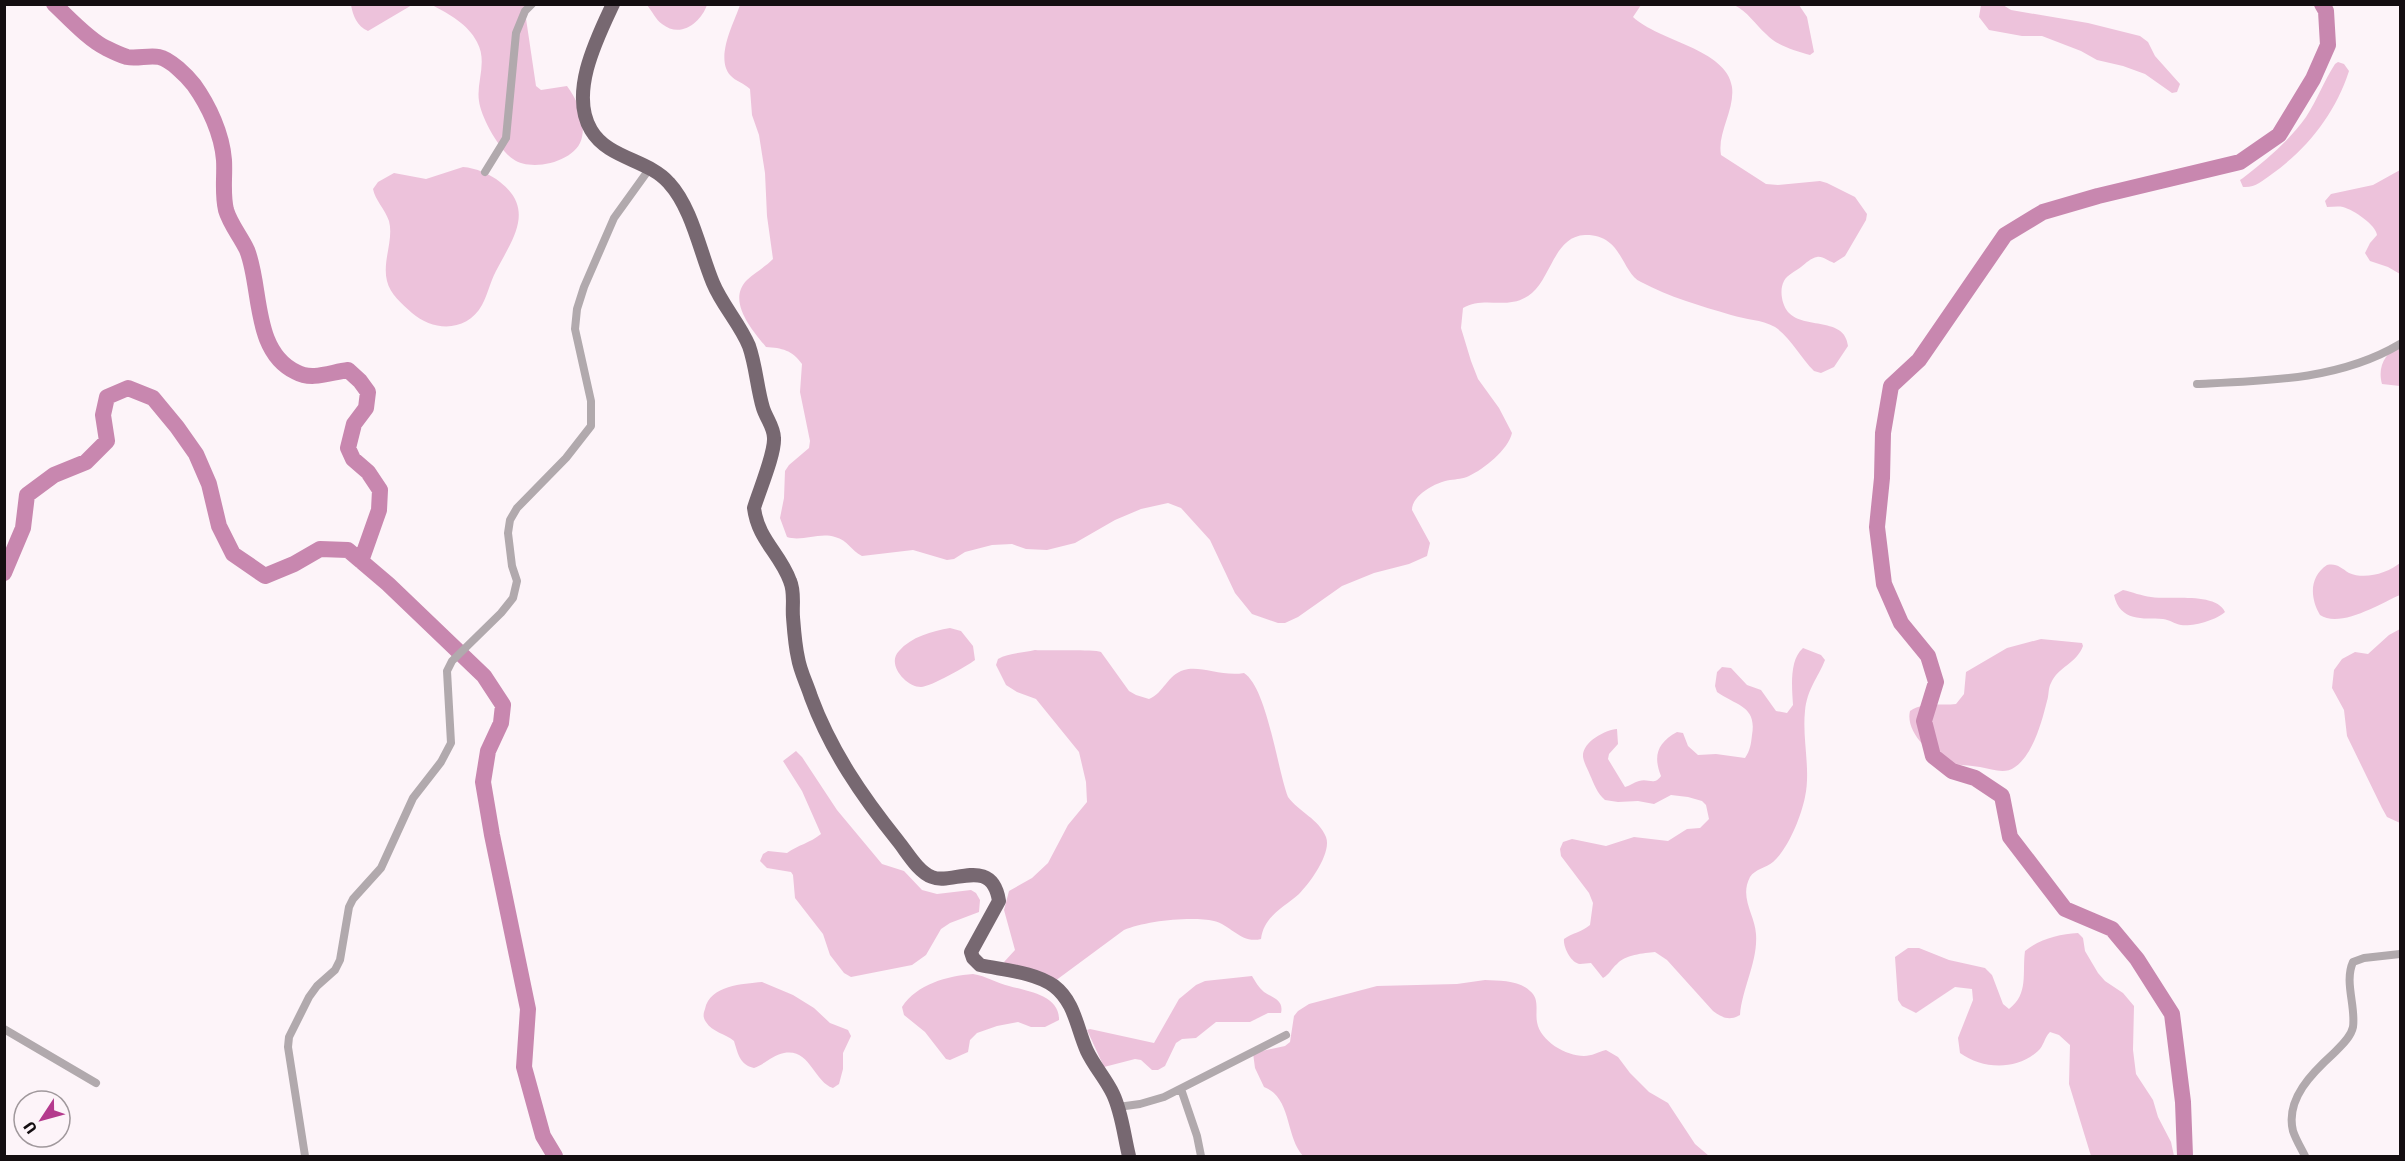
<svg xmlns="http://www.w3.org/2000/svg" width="2405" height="1161" viewBox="0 0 2405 1161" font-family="'Fira Sans',sans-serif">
  <rect width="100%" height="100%" fill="#fdf4f9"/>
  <path fill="#edc2db" d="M351,5V4L412,5L368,31C357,26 353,16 351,5Z
    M432,5H524L536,86L541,90L567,86C577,100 586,118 582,137C578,161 532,173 513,159C499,150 481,117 479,101C476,82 488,62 477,42C468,24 449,14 432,5Z
    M647,5H707C701,22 681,39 662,24C656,20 652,11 647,5Z
    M740,5H1641L1633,17C1658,41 1727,49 1732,87C1735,110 1717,133 1721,155L1766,184L1778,185L1820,181L1827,183L1855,197L1867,214L1866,220L1845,256L1834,263C1828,261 1823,256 1817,257C1811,258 1806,263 1801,267C1796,271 1787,275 1784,281C1779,290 1782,305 1788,312C1804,330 1845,316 1848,346L1834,367L1821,373L1814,371C1800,357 1791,338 1775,327C1761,319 1746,320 1731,315C1701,306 1669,297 1641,282C1621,273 1623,234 1585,235C1555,236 1551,277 1532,293C1509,312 1485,295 1463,308L1461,328L1471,361L1478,379L1499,408L1512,433C1508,450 1484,469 1469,476C1463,479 1457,479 1450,480C1436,482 1412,495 1412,510L1430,543L1427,556L1409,564L1374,573L1342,586L1298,617L1285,623H1278L1252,614L1235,593L1210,540L1181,508L1168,503L1141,509L1115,520L1075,543L1047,550L1026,549L1012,544L992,545L965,552L954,559L947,560L913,550L862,556C851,551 848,540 835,537C819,532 802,542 787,537L780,518L784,498L785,471L789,465L809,448L810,441L800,392L802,364C792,350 782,348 766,347C753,331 726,301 747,280C756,272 765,267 773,259L767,216L765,173L759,135L752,115L750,89C744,83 735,81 730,75C715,57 734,23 740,5Z
    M1734,5H1799L1807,17L1814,52L1810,55C1796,51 1777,46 1766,34C1755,24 1748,12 1734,5Z
    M1981,5H2003L2011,10L2088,23L2140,36L2148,42L2155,56L2180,84L2177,92L2172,93L2145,74L2123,66L2097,60L2081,51L2042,36H2022L1989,30L1979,17Z
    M2338,62L2344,64L2349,71C2335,114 2308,148 2272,174C2262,181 2255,188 2243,187L2240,180L2243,178C2266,160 2289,141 2306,117C2317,100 2324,81 2335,64Z
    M463,167C476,168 490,174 500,182C536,210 512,240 496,271C490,282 488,294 482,305C467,332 434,332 412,313C402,304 390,294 387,281C382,261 394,240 389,221C385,209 375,200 373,189L378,182L394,173L426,179Z
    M2400,170V274L2388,267L2370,261L2365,253L2370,243L2377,235C2376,225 2354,210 2343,207C2338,206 2332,207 2327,207L2325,201L2331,194L2373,185Z
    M2400,344V386L2382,384C2377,366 2386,353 2400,344Z
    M2400,563V595C2381,603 2340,629 2320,615C2310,598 2309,577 2327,565C2337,563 2341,568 2349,573C2365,580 2388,573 2400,563Z
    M2123,590C2132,592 2142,596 2151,597C2170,600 2216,592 2225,612C2217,620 2192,627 2181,625C2175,624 2170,620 2163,619C2143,618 2120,622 2114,595Z
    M950,628L961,631L973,646L975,660C967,666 930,687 921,687C906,687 886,664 899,651C911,637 932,631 950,628Z
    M2400,629V823L2387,817L2382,808L2347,736L2344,710L2332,688L2334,670L2342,659L2355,652L2368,654L2389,635Z
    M2041,639L2082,643L2083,646C2077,663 2058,667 2051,683C2048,688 2049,696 2047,701C2042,721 2033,755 2015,767C2004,775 1993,769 1980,767C1970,765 1958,766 1948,762C1930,756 1905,731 1910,711C1925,701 1939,706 1956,704L1964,694L1966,672L2007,648Z
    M1803,648L1821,655L1825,660C1818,678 1807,689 1805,711C1802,740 1811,769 1805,797C1801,817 1788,849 1773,862C1766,868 1755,869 1750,877C1739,898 1755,915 1756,934C1758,962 1742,988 1740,1015C1730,1021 1722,1018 1713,1011L1667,960L1655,952C1644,953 1624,955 1617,964C1611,969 1610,974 1603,978L1591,963C1587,963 1584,964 1580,964C1571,963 1563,947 1564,939C1572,933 1582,932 1590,925L1593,903L1589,893L1561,856L1560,849L1563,842L1572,839L1606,846L1634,837L1668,841L1687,829L1700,828L1709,819L1706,805L1702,801L1688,797L1671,795L1654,804L1638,801L1618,802L1605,800C1597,793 1594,784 1590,775C1588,770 1584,763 1583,757C1582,742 1605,730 1617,729L1618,744L1609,754L1608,759L1625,787C1630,786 1634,782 1639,781C1649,778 1654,786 1661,776C1653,756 1657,743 1677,732L1683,733L1688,746L1698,755L1716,754L1745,758C1750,751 1751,744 1752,735C1757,706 1737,706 1717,692L1715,686L1717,672L1722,667L1731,668L1747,685L1761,690L1776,711L1787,713L1793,705C1792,688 1789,660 1803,648Z
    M1035,650C1048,651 1093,649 1101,652L1129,691L1136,695L1149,699C1164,693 1167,675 1184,670C1200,665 1222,677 1244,673C1267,688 1277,768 1288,797C1299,812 1319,819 1326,837C1332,853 1310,883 1299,894C1283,908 1264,916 1261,939C1241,944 1231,925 1214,921C1191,916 1145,921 1124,930L1055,981L1013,968L1004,962L1015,950L1004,910L1009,891L1032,878L1048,863L1068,825L1087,802L1086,782L1079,752L1036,699L1017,692L1006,685L996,665L998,659C1008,653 1023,653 1035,650Z
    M796,751L802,757L837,810L882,864L904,871L922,890L937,894L971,890L976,893L980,900L979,912L950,923L941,929L926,955L912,965L851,977L844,973L830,955L823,934L795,898L793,875L791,872L767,868L760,861L763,854L768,851L787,853C798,845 810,843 821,834L802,791L783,761Z
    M2078,933L2083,938L2085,951L2098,973L2105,981L2123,993L2134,1006L2133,1050L2136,1074L2153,1100L2158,1117L2171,1142L2174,1156H2091L2069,1084L2070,1045L2059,1035L2050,1032C2044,1038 2044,1046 2038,1051C2016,1071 1982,1069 1960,1053L1958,1038L1973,1000L1972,989L1955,987L1916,1013L1902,1006L1898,1000L1895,957L1908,948H1919L1949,960L1985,968L1992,975L2003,1004L2009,1009C2029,994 2022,973 2025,951C2040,939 2059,934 2078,933Z
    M973,974C986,976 997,983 1009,986C1026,991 1060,995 1059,1020L1045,1027H1031L1018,1022L997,1026L977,1033L970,1040L968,1052L950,1060L946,1059L925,1032L904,1015L902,1007C917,984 947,976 973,974Z
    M1252,976C1255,981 1259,988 1264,992C1273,998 1284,1000 1281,1013H1268L1250,1022H1216L1196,1038L1182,1039L1176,1043L1165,1066L1158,1070H1152L1141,1060L1135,1059L1104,1067L1087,1030L1090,1029L1154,1043L1179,999L1196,985L1205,981Z
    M1485,980C1500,981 1519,980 1530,991C1540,999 1535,1011 1537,1022C1540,1041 1566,1056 1584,1056C1592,1056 1598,1052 1606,1050L1618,1057L1630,1073L1649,1092L1668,1103L1695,1144L1709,1156H1303C1285,1136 1292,1098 1264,1087L1255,1068L1253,1053L1285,1046L1290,1042L1294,1016L1298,1011L1309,1004L1377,986L1457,984Z
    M762,982L793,995L814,1008L830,1023L848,1030L851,1036L843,1053V1069L839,1084L833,1088C814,1082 810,1048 784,1053C773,1055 765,1064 754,1068C740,1065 738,1054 734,1041C726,1034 712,1032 706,1022C703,1018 703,1014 705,1009C710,985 743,984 762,982Z"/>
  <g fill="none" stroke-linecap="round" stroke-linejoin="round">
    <path stroke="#c887af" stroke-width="16" d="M54,4C69,18 89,40 106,48C112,51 120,55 127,57C137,59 149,55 159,57C170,59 187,76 194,85C209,106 222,134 224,160C225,177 222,193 226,210C230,224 241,237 247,250C262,287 252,351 296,372C312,381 331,372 348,370L360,381L368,392L366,408L354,424L348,448L353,459L368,472L380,490L379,510L361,561
      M4,573L23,528L27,495L54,475L86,462L107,441L103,415L107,397L128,388L153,398L177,427L196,454L209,484L219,526L233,554L265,576L294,564L320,549L348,550L388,584L484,676L503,705L501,723L488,751L483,782L492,835L528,1009L524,1067L543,1136L555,1156
      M2185,1156L2183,1102L2172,1014L2137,959L2112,929L2065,909L2010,837L2002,796L1975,778L1952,771L1933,756L1924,721L1936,682L1928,656L1901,623L1884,584L1877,527L1882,478L1883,433L1891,386L1919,360L2005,235L2043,212L2098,196L2240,162L2279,135L2313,79L2328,45L2326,11L2322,4"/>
    <path stroke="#b1a9ad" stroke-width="8" d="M485,172L506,138L516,33L525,11L532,4
      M2197,384C2266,381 2340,380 2400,344
      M4,1029L96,1083
      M1181,1089L1197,1136L1201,1156
      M1118,1107L1140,1104L1164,1097L1286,1035
      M305,1156L288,1047L289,1037L309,997L317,986L335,970L340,960L349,907L353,899L381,868L413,798L441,762L451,743L447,671L452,661L501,613L513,598L517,581L512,566L508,533L510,520L517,508L566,458L591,426V401L575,329L577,309L584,287L614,218L650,168
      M2305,1156C2301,1148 2296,1140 2293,1131C2285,1099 2313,1072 2334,1053C2341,1046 2351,1037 2353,1027C2356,1006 2344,982 2353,962L2364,958L2400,954"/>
    <path stroke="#776871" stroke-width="14" d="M613,4C597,38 569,93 591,130C608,159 648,159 669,183C692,208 700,252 713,283C722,305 740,324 749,346C756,366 757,388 763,408C766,418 774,427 774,438C775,454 759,491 754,508C758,540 780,553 790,581C795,592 792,605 793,617C794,630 795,645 798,658C800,671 807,684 811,697C831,751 862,796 898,841C907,852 918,872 932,877C951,886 992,855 999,901L971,952L973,958L980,965C1003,970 1035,972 1054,986C1075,1002 1077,1029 1087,1051C1094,1066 1106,1079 1113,1094C1122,1113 1124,1136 1129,1156"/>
  </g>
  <rect width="2405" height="1161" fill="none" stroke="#140e11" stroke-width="12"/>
  <g transform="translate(42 1119) rotate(234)"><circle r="28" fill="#fdf4f9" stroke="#a0989c" stroke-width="1.5"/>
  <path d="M0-4.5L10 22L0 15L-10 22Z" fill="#b43a8d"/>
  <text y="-9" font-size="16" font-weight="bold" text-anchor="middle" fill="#140e11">U</text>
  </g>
</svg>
